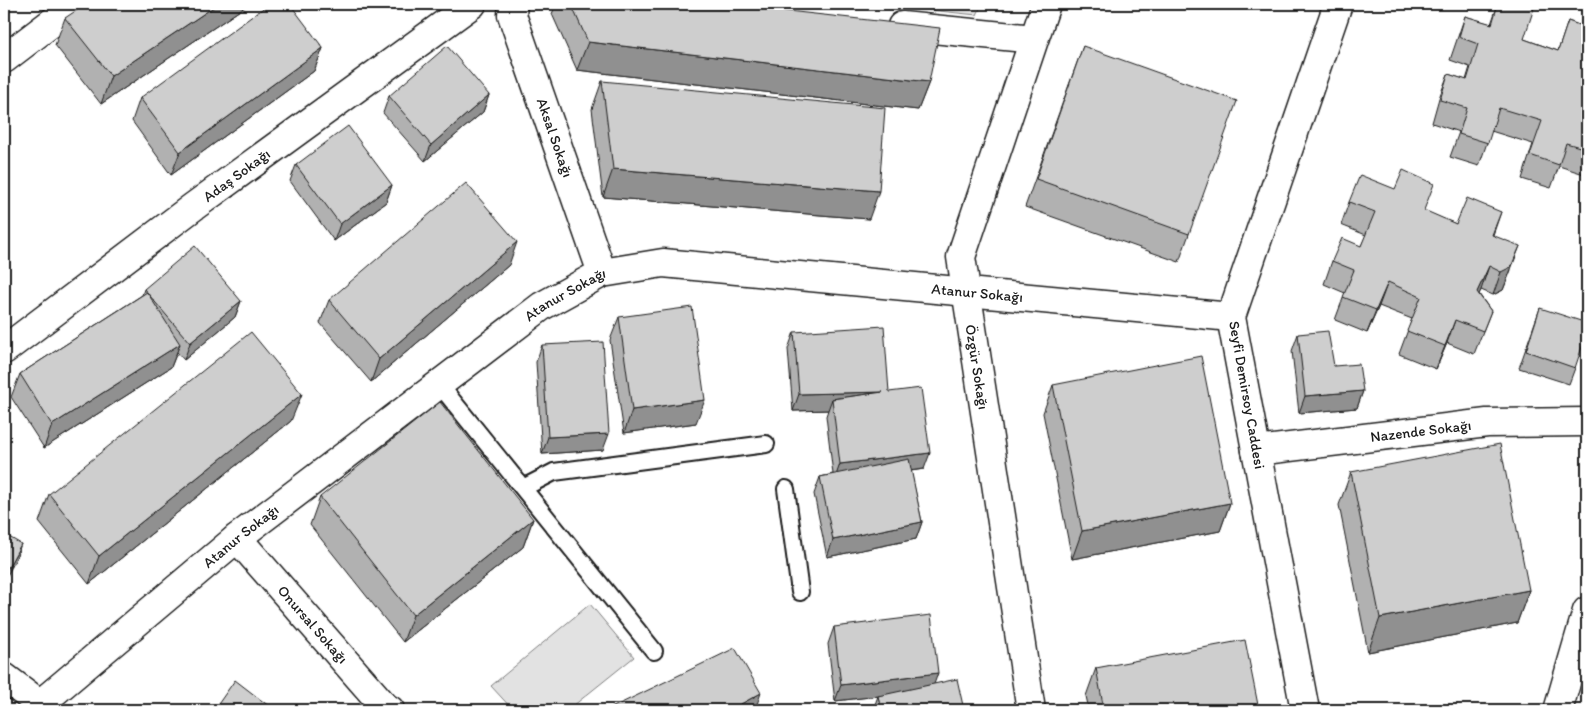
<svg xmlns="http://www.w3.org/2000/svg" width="1591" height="714" viewBox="0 0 1591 714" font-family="Itim,sans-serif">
  <rect width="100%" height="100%" fill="#fff"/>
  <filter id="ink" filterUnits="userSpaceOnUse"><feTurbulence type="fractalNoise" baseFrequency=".02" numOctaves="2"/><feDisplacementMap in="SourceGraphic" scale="10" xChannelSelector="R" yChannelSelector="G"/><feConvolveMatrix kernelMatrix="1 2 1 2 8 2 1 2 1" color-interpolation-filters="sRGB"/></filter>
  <g filter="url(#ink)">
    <path fill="#e2e2e2" stroke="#7f7f7f" d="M873,4H982L977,15Z
      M590,604L634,657L568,710H513L491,686Z"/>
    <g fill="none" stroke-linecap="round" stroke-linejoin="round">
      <g stroke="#1c1c1c" stroke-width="20">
        <path id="service" d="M439,384L654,651
          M523,488L554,472L766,444
          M786,489L800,592"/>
      </g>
      <g stroke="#1c1c1c" stroke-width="31">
        <g id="minor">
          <path id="s1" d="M513,4L512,15L602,273"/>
          <path d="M902,26L1034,39"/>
          <path d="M4,59L76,4"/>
          <path id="s2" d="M4,350L193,207L472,4"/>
          <path id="s3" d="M1256,451L1487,423L1587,422"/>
          <path id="s4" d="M237,538L385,707L390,710"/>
          <path d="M4,677L40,704"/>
          <path d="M1559,707L1587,611"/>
          <path id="s5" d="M36,710L40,704L237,538L542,306L602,273L663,263L1231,317"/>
          <path d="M1031,710L961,257L1046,4"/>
          <path d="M1305,710L1231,317L1338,4"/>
        </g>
      </g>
      <use href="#service" stroke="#fff" stroke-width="16"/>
      <use href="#minor" stroke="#fff" stroke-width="28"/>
    </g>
    <path fill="#b1b1b1" stroke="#1c1c1c" d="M249,4L101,104L55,45L65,18Z
      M556,4H725L929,82L918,110L577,70L552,14Z
      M1498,4L1524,39L1558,51L1568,21L1587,28V175L1559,166L1551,188L1522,179L1533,144L1491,131L1479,166L1450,157L1459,132L1432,123L1439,98L1448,74L1466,80L1470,67L1450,60L1465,16L1491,24Z
      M1083,46L1189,234L1179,262L1025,207Z
      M323,48L314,71L171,175L132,121L140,98Z
      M602,81L869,219L603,197L592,109Z
      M489,95L483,112L425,161L383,113L389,96Z
      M296,165L392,185L386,202L334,241L290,181Z
      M1349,202L1424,211L1456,224L1501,212L1493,235L1511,270L1503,290L1493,295L1481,290L1479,294L1491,311L1474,354L1447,343L1436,369L1399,354L1412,319L1379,306L1367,333L1335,320L1345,293L1324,284L1332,261L1361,246L1366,235L1341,225Z
      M509,265L371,382L320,323L329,300Z
      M144,289L241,301L235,317L184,360L177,352L171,367L44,448L11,397L20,374L142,295Z
      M1540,308L1575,368L1569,384L1519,368Z
      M619,317L696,423L624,433L610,340Z
      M794,332L889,392L924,469L911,471L922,522L916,539L827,557L814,494L820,477L833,474L826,416L828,410L793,411L788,349Z
      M1298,334L1363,391L1357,408L1299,413L1292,351Z
      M542,345L603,450L542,454L536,362Z
      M1053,385L1230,503L1220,531L1072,559L1043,413Z
      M291,421L89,584L39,522L49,494Z
      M1351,472L1529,590L1517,623L1368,652L1339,505Z
      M320,497L533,519L523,547L403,642L310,525Z
      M834,627L934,684L964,710H873L878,696L835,701L828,644Z
      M1096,668L1259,710H1089L1086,696Z
      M1587,671V684L1583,683Z"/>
    <path fill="#909090" stroke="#1c1c1c" d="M218,4H249L101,104L111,76Z
      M588,42L929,82L918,110L577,70Z
      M323,48L314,71L171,175L180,152Z
      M489,95L483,112L425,161L431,145Z
      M613,169L879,191L869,219L603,197Z
      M392,185L386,202L334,241L340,224Z
      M517,242L509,265L371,382L379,359Z
      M1520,246L1503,290L1493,295L1501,272Z
      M1489,266L1481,290L1469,316L1477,292Z
      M1388,282L1379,306L1367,333L1376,310Z
      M241,301L235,317L184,360L190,343Z
      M1455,320L1447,343L1436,369L1445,346Z
      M180,344L171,367L44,448L52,425Z
      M1363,391L1357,408L1299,413L1305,396Z
      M883,392L832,399L828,410L793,411L799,394Z
      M302,394L291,421L89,584L99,556Z
      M705,400L696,423L624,433L632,410Z
      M609,434L603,450L542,454L548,437Z
      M930,453L924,469L834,481L840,464Z
      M1230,503L1220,531L1072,559L1082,531Z
      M533,519L523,547L403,642L413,615Z
      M922,522L916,539L827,557L833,540Z
      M21,544L15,561L4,581V575Z
      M1529,590L1517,623L1368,652L1380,618Z
      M938,673L932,690L835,701L841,685Z
      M761,693L755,710H730Z"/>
    <path fill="#cecece" stroke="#1c1c1c" d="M86,4H218L111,76L65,18Z
      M269,4H290L323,48L180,152L140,98Z
      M571,4H725L940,28L929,82L588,42Z
      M1498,4H1521L1534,8L1524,39L1558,51L1568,21L1587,28V149L1566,143L1559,165L1530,155L1542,121L1499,108L1488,143L1459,134L1467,108L1440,100L1448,74L1467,80L1478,44L1459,37L1465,16L1492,24Z
      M447,46L489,95L431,145L389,96Z
      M1083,46L1237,101L1189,234L1036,179Z
      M602,81L885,108L879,191L613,169Z
      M348,126L392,185L340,224L296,165Z
      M1403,170L1434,184L1424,210L1456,224L1467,198L1501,212L1492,235L1520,246L1511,267L1501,272L1489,266L1477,292L1491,311L1483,331L1455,320L1445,346L1407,331L1421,297L1388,282L1376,310L1343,297L1354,270L1332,261L1342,238L1361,246L1375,212L1349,202L1360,175L1395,189Z
      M466,183L517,242L379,359L329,300Z
      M195,246L241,301L190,343L144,289Z
      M147,292L180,344L52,425L20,374Z
      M692,307L705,400L632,410L619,317Z
      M1540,308L1587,323V332L1575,368L1526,351Z
      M884,326L889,392L921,388L930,453L840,464L832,399L883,392L799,394L794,332Z
      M1328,331L1334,366L1359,364L1363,391L1305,396L1298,334Z
      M251,332L302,394L99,556L49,494Z
      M603,342L609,434L548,437L542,345Z
      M1201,356L1230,503L1082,531L1053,385Z
      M440,402L533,519L413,615L320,497Z
      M1500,444L1529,590L1380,618L1351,472Z
      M909,459L922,522L833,540L820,477Z
      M4,475L7,479L4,482Z
      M4,534L21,544L4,575Z
      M931,615L938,673L841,685L834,627Z
      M1245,640L1259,710H1104L1096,668Z
      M735,648L761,693L730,710H607Z
      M957,679L964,710H881L878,696Z
      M235,680L274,710H214Z"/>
  </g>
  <g text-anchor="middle" stroke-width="4.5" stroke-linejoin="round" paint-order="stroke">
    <g font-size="15" fill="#1c1c1c" stroke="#fff">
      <text dy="5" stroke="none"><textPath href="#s1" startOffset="141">Aksal Sokağı</textPath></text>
      <text dy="5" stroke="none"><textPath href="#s2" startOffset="291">Adaş Sokağı</textPath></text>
      <text dy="5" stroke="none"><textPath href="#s5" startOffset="1094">Atanur Sokağı</textPath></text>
      <text dy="5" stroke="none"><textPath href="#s5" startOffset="674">Atanur Sokağı</textPath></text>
      <text transform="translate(977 367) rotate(81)" y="5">Özgür Sokağı</text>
      <text transform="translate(1247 395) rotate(80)" y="5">Seyfi Demirsoy Caddesi</text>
      <text dy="5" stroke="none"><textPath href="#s3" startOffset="166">Nazende Sokağı</textPath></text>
      <text dy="5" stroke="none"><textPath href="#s5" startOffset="269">Atanur Sokağı</textPath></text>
      <text dy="5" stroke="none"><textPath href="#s4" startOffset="115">Onursal Sokağı</textPath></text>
    </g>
  </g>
  <rect width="1591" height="714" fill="none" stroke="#fff" stroke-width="20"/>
  <rect x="10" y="10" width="1571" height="694" fill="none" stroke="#1c1c1c" stroke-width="2" filter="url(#ink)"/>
</svg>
